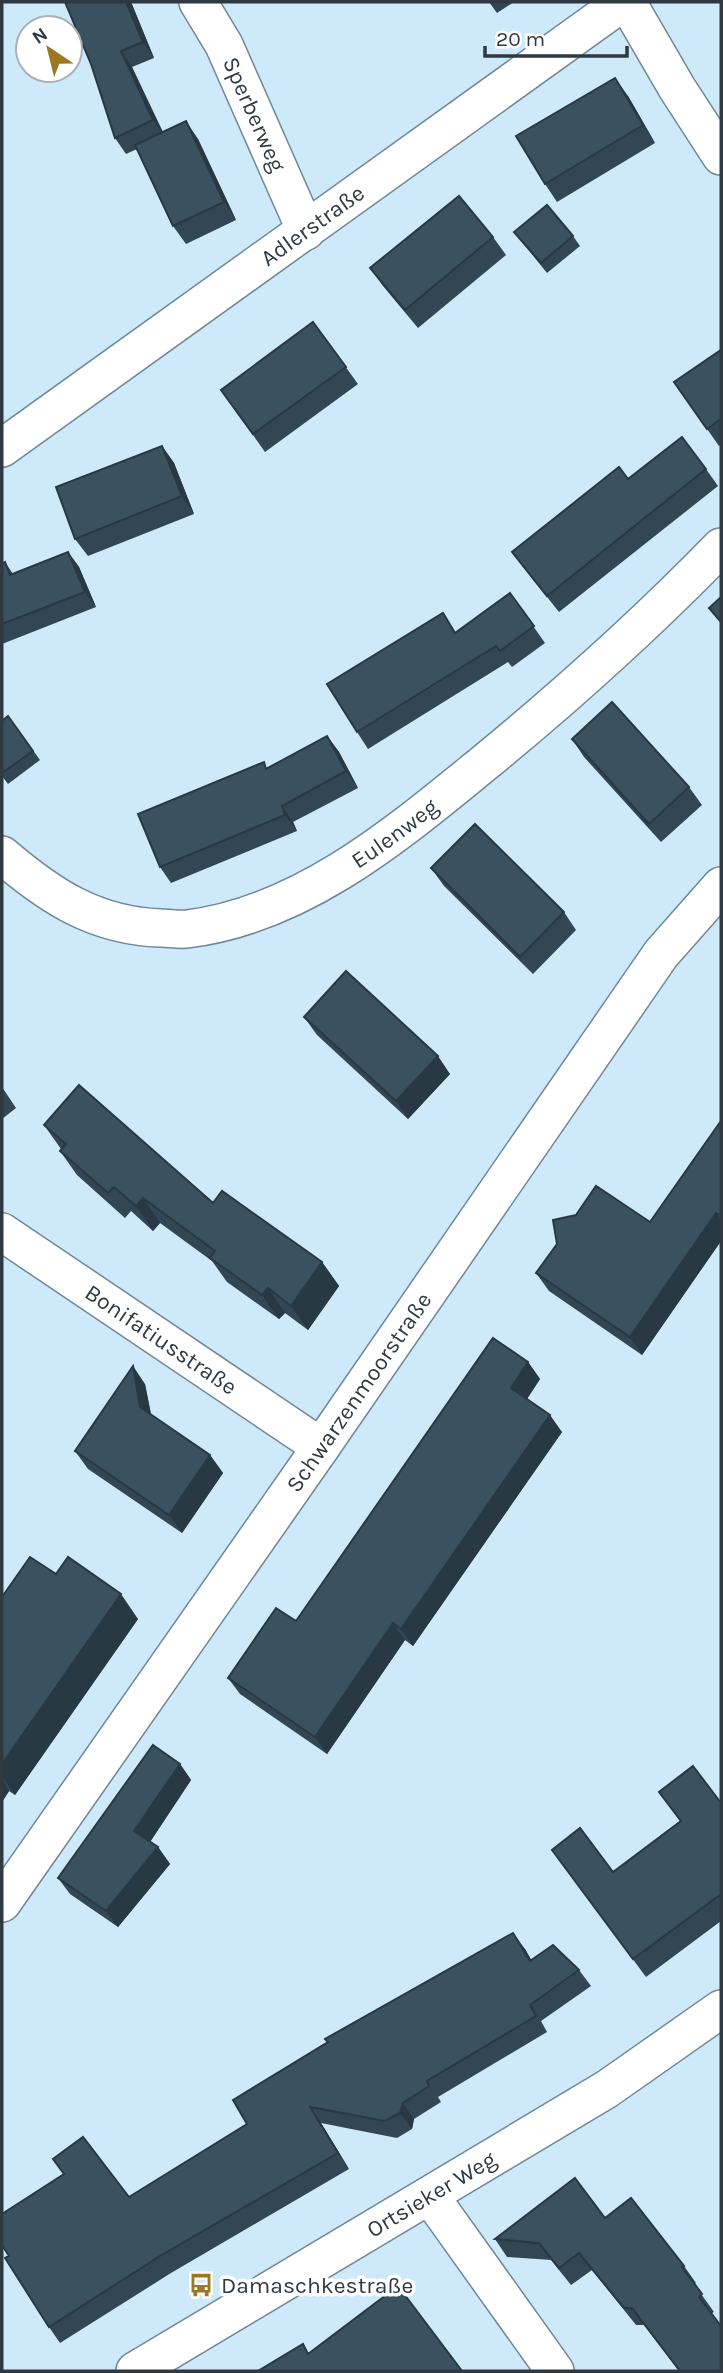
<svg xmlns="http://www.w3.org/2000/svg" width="723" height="2373" viewBox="0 0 723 2373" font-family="Karla,sans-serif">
  <rect width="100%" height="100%" fill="#cee9fa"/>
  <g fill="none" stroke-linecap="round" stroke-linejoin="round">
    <g stroke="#6f8898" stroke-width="40">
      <g id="street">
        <path id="s1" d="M198,2L224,45L306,231"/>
        <path d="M627,2L677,88L721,156"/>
        <path id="s2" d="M2,448L623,2"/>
        <path id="s3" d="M2,855C50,896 95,926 161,928C169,928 179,930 187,929C302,915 397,834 483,764C566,696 646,624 721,547"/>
        <path id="s4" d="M2,1232L321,1447"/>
        <path id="s5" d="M2,1903L321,1447L661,954L721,886"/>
        <path d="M430,2196L555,2371"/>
        <path id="s6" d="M135,2371L607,2089L721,2009"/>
      </g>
    </g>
    <use href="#street" stroke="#fff" stroke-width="37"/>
  </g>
  <path fill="#324653" d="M131,2L154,58L132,67L163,132L198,139L236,220L186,244L173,226L137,149L126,154L115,138L91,64Z
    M489,2H514L497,13Z
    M628,96L655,143L557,202L545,184Z
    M514,232L573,236L580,246L547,273Z
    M493,237L506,255L418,328L383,286L370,268Z
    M313,322L358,384L265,452L221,390Z
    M721,350V445L719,446L674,382Z
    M162,446L174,463L194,514L88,556L75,539Z
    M706,469L718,486L559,612L524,568L512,552L628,479Z
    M68,552L79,567L96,607L2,644V564L5,562L13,574Z
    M510,593L545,643L512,667L508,662L368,749L357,732L456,632Z
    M8,716L40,760L8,784L2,776V721Z
    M327,736L339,752L358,788L293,822L297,831L171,883L160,867L268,768Z
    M572,739L689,787L702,805L661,842L584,757Z
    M431,868L564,912L576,930L533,974L444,886Z
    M304,1017L450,1074L408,1119L317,1035Z
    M2,1087L16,1108L2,1119Z
    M721,1121V1241L642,1355L549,1291L536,1273L650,1222Z
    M44,1125L213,1203L322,1262L339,1286L308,1330L285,1313L279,1319L227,1282L212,1261L160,1223L153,1231L131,1211L125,1218L77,1175L60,1151L61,1149Z
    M528,1362L540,1379L527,1399L562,1432L413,1646L405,1640L327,1754L240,1694L228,1678L296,1621Z
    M145,1384L151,1414L210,1455L223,1473L182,1533L88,1469L75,1451Z
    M56,1574L138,1619L15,1795L9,1791L2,1802V1597Z
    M180,1764L191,1780L150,1842L158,1847L170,1864L118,1927L70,1894L58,1878Z
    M659,1792L721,1803V1921L646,1977L552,1850L613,1872L680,1821Z
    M525,1949L531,1960L579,1970L591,1986L541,2021L547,2032L438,2097L441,2102L414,2119L412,2129L397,2138L321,2123L349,2169L171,2273L60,2343L49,2327L129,2197L247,2124L327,2042L325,2039Z
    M605,2218L684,2266L696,2283L694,2284L714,2312L712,2313L721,2371H679L644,2325H636L592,2270L571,2285L551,2260L507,2257L495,2239Z"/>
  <path fill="#293943" d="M126,2H131L154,58L143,42Z
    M121,51L132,67L164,136L153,120Z
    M615,78L628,96L655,143L643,125Z
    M186,121L198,139L236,220L224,202Z
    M162,446L174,463L194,514L182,496Z
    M68,552L79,567L96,607L85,592Z
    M327,736L339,752L358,788L346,771Z
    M282,806L293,822L297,831L285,815Z
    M438,1056L450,1074L408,1119L396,1101Z
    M143,1198L160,1223L153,1231L136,1206Z
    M716,1213L721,1220V1241L642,1355L630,1337Z
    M322,1262L339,1286L308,1330L291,1306Z
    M268,1288L285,1313L279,1319L262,1295Z
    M528,1362L540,1379L523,1405L511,1388Z
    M133,1366L145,1384L153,1425L140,1407Z
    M550,1415L562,1432L413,1646L401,1629Z
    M210,1455L223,1473L182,1533L169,1515Z
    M121,1594L138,1619L15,1795L2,1776V1764Z
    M393,1623L405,1640L327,1754L315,1737Z
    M180,1764L191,1780L146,1848L134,1831Z
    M2,1780L9,1791L2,1802Z
    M158,1847L170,1864L118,1927L106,1911Z
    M513,1933L525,1949L541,1977L530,1961Z
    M403,2103L414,2119L412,2129L400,2113Z
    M310,2107L321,2123L349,2169L338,2153Z"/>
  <path fill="#3a5160" stroke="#293943" stroke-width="2" d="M65,2H126L143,42L121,51L153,120L115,138L91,64Z
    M615,78L643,125L545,184L516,136Z
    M186,121L224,202L173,226L135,145Z
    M459,196L493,237L405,310L370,268Z
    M547,205L573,236L541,263L514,232Z
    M313,322L346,367L253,434L221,390Z
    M721,350V419L707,429L674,382Z
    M682,437L706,469L547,596L512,552L619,467L628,479Z
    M162,446L182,496L75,539L56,487Z
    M68,552L85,592L2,624V564L5,562L10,575Z
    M510,593L534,626L500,651L496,646L357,732L327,684L443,613L455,633Z
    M721,597V622L709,608Z
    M612,702L689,787L649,824L572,739Z
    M8,716L33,751L2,773V721Z
    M327,736L346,771L282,806L285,815L160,867L138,814L264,762L266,769Z
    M475,824L564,912L520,957L431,868Z
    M346,971L438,1056L396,1101L304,1017Z
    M79,1085L213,1203L222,1191L322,1262L291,1306L268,1288L262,1295L210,1258L215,1251L143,1198L136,1206L114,1187L108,1193L60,1151L66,1144L44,1125Z
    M721,1121V1216L716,1213L630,1337L536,1273L557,1244L553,1220L576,1215L596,1186L650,1222Z
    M493,1338L528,1362L511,1388L550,1415L401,1629L393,1623L315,1737L228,1678L276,1608L296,1621Z
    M133,1366L140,1407L210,1455L169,1515L75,1451Z
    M30,1557L56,1574L68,1557L121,1594L2,1764V1597Z
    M153,1745L180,1764L134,1831L158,1847L106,1911L58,1878Z
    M693,1766L721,1803V1894L633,1959L552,1850L580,1828L613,1872L681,1821L659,1792Z
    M513,1933L530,1961L553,1945L579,1970L530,2005L536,2016L427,2081L429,2086L403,2103L400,2113L385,2121L310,2107L338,2153L160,2256L49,2327L5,2258L9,2256L2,2245V2214L64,2174L53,2159L83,2137L129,2197L247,2124L233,2100L328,2042L325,2039Z
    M575,2178L605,2218L631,2198L684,2266L682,2267L702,2294L699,2297L721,2326V2371H680L632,2308H624L579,2253L559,2268L539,2243L495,2239Z
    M398,2286L462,2371H258L303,2344L308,2354Z"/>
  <defs>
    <g id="bus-bare" transform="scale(1.89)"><path d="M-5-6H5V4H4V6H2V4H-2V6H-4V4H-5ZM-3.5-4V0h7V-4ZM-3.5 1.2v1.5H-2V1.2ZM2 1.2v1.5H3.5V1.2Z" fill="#9a7923" stroke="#fff" stroke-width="2.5" paint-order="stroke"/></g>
  </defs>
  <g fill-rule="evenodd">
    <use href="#bus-bare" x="201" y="2285"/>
  </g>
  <g text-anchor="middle" stroke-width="7" stroke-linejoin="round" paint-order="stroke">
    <g font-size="23" fill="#2e3940" stroke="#fff">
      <text dy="8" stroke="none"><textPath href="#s1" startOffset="126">Sperberweg</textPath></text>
      <text dy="8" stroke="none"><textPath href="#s2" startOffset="382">Adlerstraße</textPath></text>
      <text dy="8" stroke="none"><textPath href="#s3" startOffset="436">Eulenweg</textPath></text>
      <text dy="8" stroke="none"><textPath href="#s4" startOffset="192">Bonifatiusstraße</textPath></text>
      <text dy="8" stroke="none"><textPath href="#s5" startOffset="623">Schwarzenmoorstraße</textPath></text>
      <text dy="8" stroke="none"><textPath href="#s6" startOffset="345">Ortsieker Weg</textPath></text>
    </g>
    <g font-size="23" fill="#2e3940" stroke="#fff" text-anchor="start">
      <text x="221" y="2293">Damaschkestraße</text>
    </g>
  </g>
  <rect width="723" height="2373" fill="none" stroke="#2e3940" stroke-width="7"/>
  <g transform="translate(49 49) rotate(325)"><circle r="33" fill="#ffffff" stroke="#abb0b3" stroke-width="2"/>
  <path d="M0-5L12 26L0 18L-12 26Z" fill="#9a7923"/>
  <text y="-10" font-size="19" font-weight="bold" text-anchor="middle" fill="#2e3940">N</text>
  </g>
  <path d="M485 46v10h142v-10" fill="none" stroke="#2e3940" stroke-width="3.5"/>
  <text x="496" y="46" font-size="21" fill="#2e3940" stroke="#ffffff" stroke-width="5" paint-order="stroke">20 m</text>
</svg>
